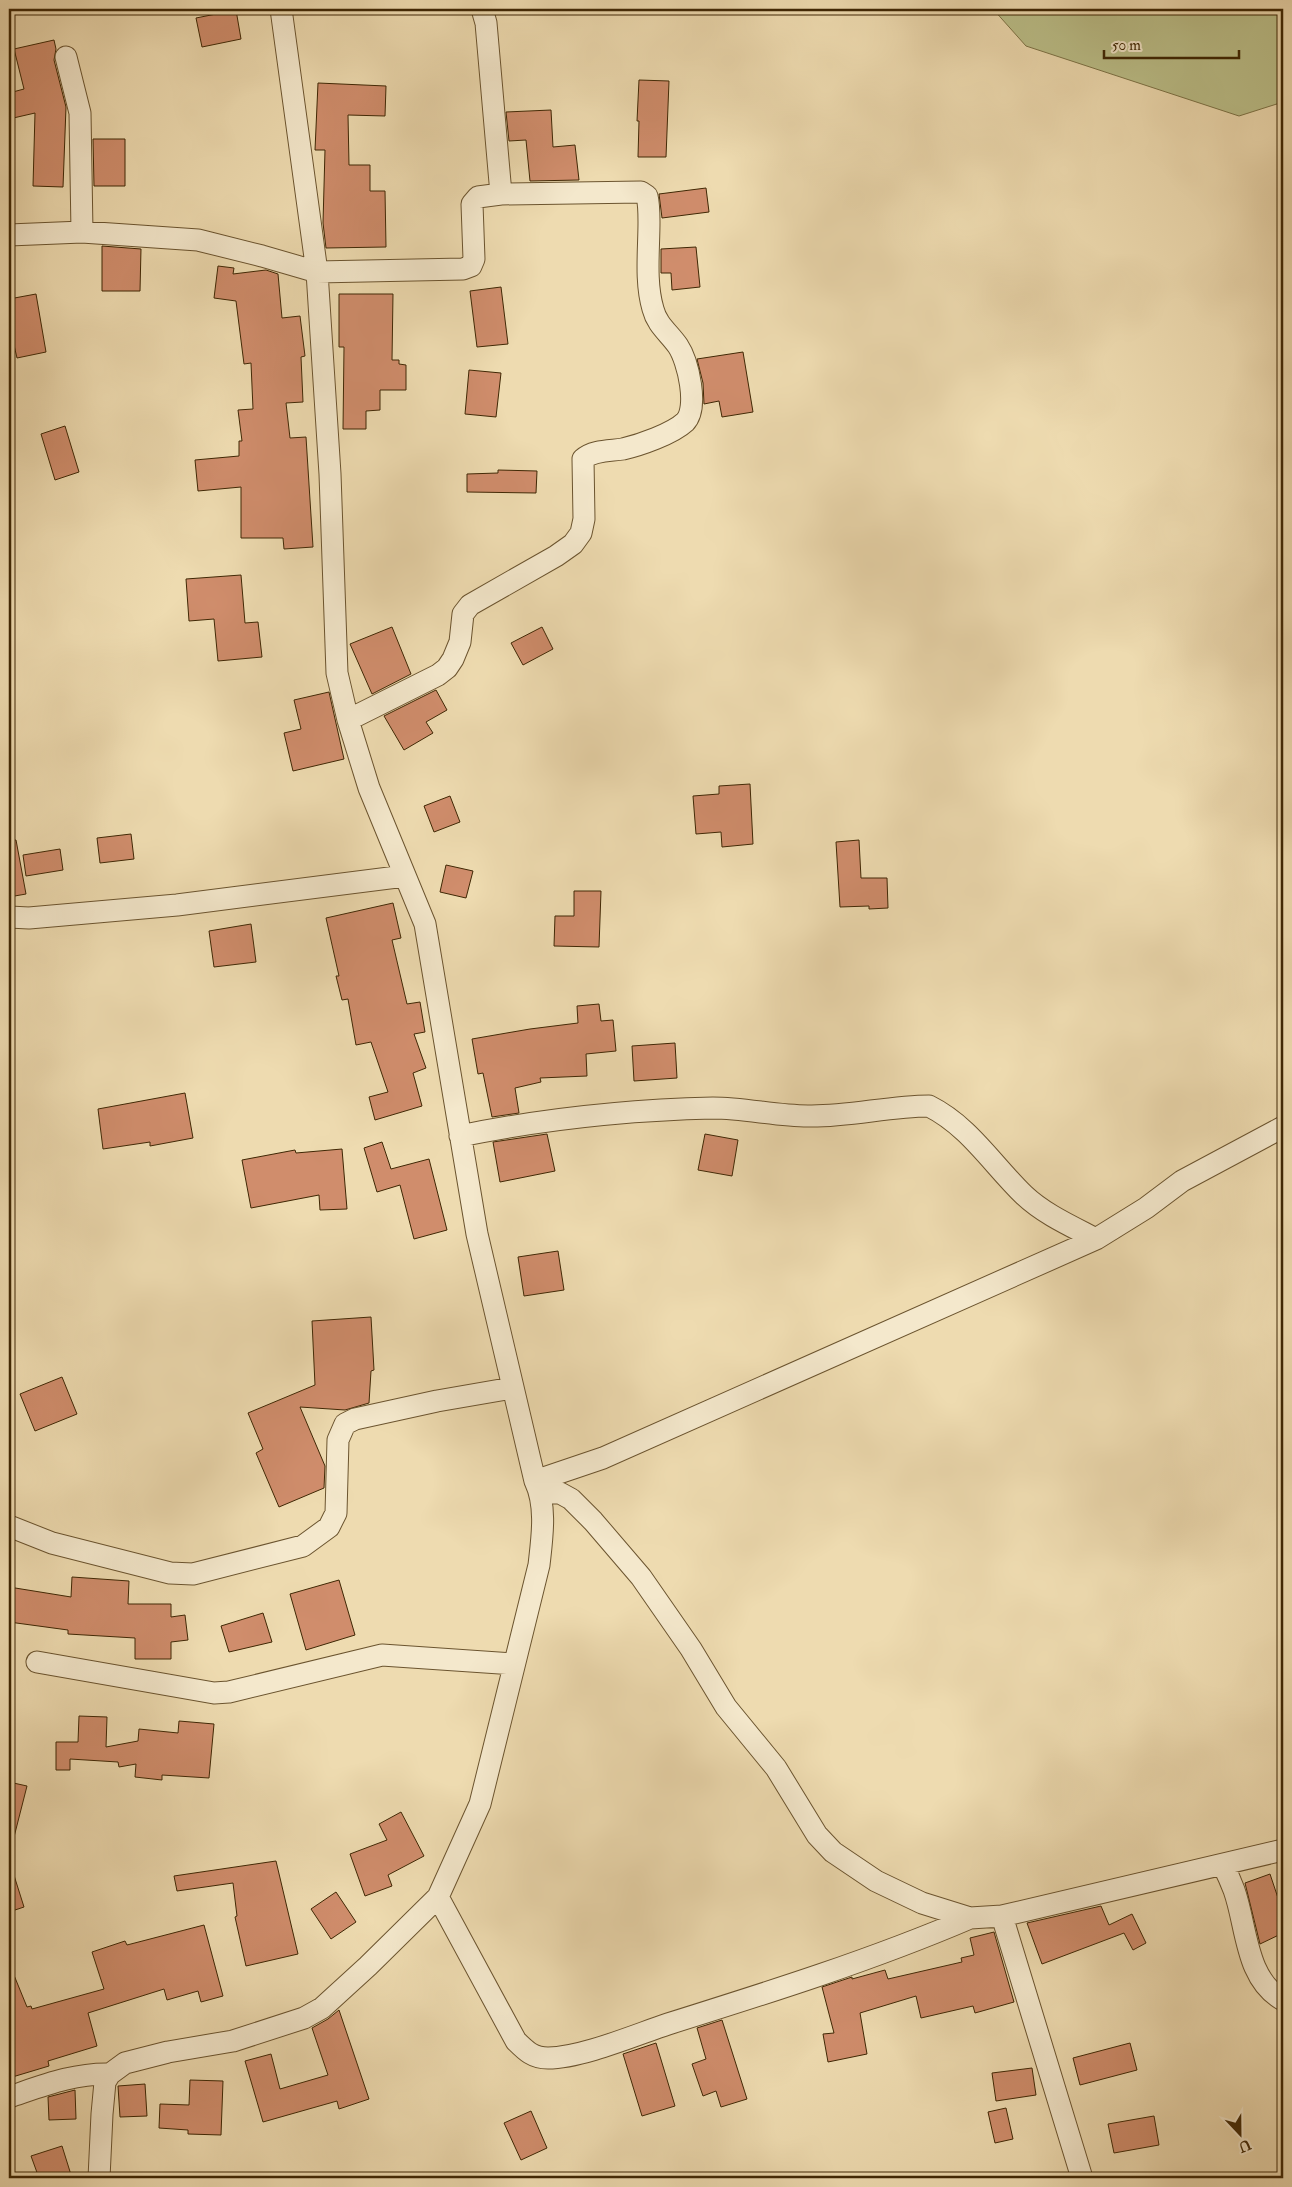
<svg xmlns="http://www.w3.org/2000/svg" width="1292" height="2187" viewBox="0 0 1292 2187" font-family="'IM FELL Double Pica',serif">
  <rect width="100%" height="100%" fill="#eedbb0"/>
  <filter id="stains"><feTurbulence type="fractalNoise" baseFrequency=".004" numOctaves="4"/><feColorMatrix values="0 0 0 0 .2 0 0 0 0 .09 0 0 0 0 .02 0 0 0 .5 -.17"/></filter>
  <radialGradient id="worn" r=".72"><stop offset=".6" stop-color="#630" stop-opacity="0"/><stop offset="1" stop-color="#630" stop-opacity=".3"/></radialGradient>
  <path fill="#bbbf89" stroke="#7d7346" d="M993,9H1283V102L1239,116L1026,46Z"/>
  <path fill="#d08d6c" stroke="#3f2704" d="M236,10L241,39L202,47L196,18Z
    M54,40L56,49L54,60L66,107L63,187L33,186L35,113L9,119V93L24,89L14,49Z
    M639,80L669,81L666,157H638L639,121H637Z
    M318,83L386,86L385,116L348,115L349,165H370V191H385L386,247L326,248L323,223L325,150H315Z
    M551,110L553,147L575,145L579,180L530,181L526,140L509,141L506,112Z
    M93,139H125V186H94Z
    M706,188L709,212L662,218L659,194Z
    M102,246L141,249L140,291H102Z
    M696,247L700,287L672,290L671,273H661V249Z
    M218,266L234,268L233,274L266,270L278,274L282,318L300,316L305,356L301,357L303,402L286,403L290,438L306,437L313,547L284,549L283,538H241V487L198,491L195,460L239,456V441H242L238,410L253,409L251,363L244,364L236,301L214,298Z
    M501,287L508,344L477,347L470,291Z
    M36,294L46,352L17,358L14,345L9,347V299Z
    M339,294H393L392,360H399V364L406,365V390H380V410L366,411V429H343L344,347H339Z
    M743,352L753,412L722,417L719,401L704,404L703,383L697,359Z
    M469,370L501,373L496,417L465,414Z
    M65,426L79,472L55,480L41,434Z
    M498,470L537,471L536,493L467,492V474L498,473Z
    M241,575L245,623L258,622L262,657L218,661L214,619L189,621L186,579Z
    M392,627L411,674L372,694L350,644Z
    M542,627L553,649L523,665L511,643Z
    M436,690L447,710L426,722L433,733L404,750L384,716Z
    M329,692L344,759L293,771L284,733L301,729L294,700Z
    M750,784L753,844L722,847L721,832L696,834L693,796L719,794V786Z
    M450,796L460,822L434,832L424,806Z
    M131,834L134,859L100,863L97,838Z
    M9,840H16L26,894L9,897Z
    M859,840L861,878H887L888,908L869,909V906L840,907L836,842Z
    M60,849L63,870L26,876L23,855Z
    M446,865L473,871L466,898L440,892Z
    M574,891H601L599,947L554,946L555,916H574Z
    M393,903L401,938L392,940L407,1004L420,1002L425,1032L414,1034L426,1068L413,1073L422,1106L375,1120L369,1097L388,1092L371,1042L356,1045L348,999L342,1000L336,976H339L326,918Z
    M251,924L256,962L214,967L209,931Z
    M599,1004L601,1021L613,1020L616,1051L586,1054L587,1076L540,1078L541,1082L515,1088L519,1113L492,1117L483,1073L478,1074L472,1039L530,1029L578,1023L577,1006Z
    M675,1043L677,1078L634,1081L632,1046Z
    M185,1093L193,1138L150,1146V1142L103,1149L98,1109Z
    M547,1134L555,1171L500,1182L493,1142Z
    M705,1134L738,1140L732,1176L698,1170Z
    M382,1142L391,1169L429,1159L447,1230L414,1239L400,1185L377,1192L364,1148Z
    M342,1149L347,1209L320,1210L319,1195L251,1208L242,1160L295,1150L296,1153Z
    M558,1251L564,1290L524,1296L518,1257Z
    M371,1317L374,1370L371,1371L369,1403L345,1410L300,1407L325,1466L324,1488L279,1507L256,1453L263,1449L248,1413L315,1385L312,1321Z
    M62,1377L77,1414L35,1431L20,1394Z
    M72,1577L129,1581L128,1604H171V1617L185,1615L188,1640L171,1642V1659H135V1638L68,1634V1630L9,1622V1587L71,1597Z
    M339,1580L355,1635L306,1650L290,1594Z
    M263,1613L272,1642L229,1652L221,1626Z
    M79,1716L107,1717L106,1747L138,1741L139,1729L178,1733L179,1721L214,1724L209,1778L162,1775V1780L135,1777L136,1764L119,1767L118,1762L70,1759V1770H56V1742H78Z
    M9,1782L27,1786L14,1837H9Z
    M401,1812L424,1856L388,1875L392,1886L365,1896L350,1854L387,1840L379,1824Z
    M276,1861L298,1954L246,1966L235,1917L237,1916L233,1883L177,1891L174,1876Z
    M9,1869H12L24,1907L9,1912Z
    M1270,1874L1283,1913V1933L1260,1944L1245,1883Z
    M336,1892L356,1922L331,1939L311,1909Z
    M1101,1906L1109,1925L1132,1914L1146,1943L1133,1950L1124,1933L1042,1964L1027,1923Z
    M204,1925L223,1996L201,2002L198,1991L167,2000L164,1989L88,2013L97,2046L48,2061L49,2066L9,2078V1963L27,2007L31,2006L32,2009L104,1989L92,1952L125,1941L127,1945Z
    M994,1932L1014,2002L975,2013L973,2006L921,2018L916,1996L860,2013L867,2054L828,2062L823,2034L834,2033L822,1987L852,1977V1979L885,1970L888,1979L962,1962L961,1958L974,1955L970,1938Z
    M339,2010L369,2099L339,2109L337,2101L263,2122L245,2061L271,2054L280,2089L328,2075L312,2028L328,2019Z
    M722,2020L747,2099L721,2107L716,2091L703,2096L692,2064L706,2059L697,2028Z
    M656,2043L675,2106L642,2116L623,2054Z
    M1130,2043L1137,2070L1080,2085L1073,2058Z
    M1032,2068L1036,2095L996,2101L992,2073Z
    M190,2080L223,2081L221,2135L188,2134V2130L159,2128L160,2104L189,2105Z
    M145,2084L147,2116L120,2117L118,2086Z
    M75,2090L76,2119L49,2120L48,2097Z
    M1006,2108L1013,2139L995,2143L988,2112Z
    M531,2111L547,2148L521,2160L504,2123Z
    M1154,2116L1159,2145L1114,2153L1108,2124Z
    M62,2146L72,2178H39L31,2156Z"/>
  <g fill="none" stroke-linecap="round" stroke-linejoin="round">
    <g stroke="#6b542f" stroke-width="23">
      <path id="minor" d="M482,9L486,23L501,194
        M66,57L80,113L82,232
        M9,235L82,232L198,240L262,256L317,272L463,269L471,266L474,259L472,204L478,197L501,194L641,192L647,196C649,204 649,213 649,222C649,250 645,282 653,309C657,325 669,333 678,346C688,361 699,408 685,422C672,434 640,445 623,449C610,451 593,450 583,459L584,519L581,533L573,544L556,556L470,605L463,614L460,642L453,659L447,668L438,675L348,720
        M9,917L29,918L177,905L405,876
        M460,1136C543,1119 628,1110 713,1108C745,1108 776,1116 808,1116C848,1117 889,1106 929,1106C969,1126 992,1164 1024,1195C1044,1214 1071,1226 1096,1239
        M535,1481L603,1458L1096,1239L1146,1208L1182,1181L1283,1127
        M541,1493H560L571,1499L593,1521L641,1577L691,1649L726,1707L776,1768L817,1835L833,1852L876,1881L922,1903L970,1918L1002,1916L1283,1850
        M9,1526L52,1543L170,1573L193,1574L303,1546L329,1527L336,1513L338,1440L345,1424L355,1419L437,1401L512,1388
        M37,1662L214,1693L229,1692L382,1655L514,1664
        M1223,1865C1227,1873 1231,1882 1234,1890C1247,1926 1245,1979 1283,2000
        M438,1897L516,2041C526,2051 533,2058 548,2058C581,2058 635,2035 668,2024C770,1992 872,1960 970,1918
        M1002,1916L1082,2178
        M9,2097C42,2086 74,2073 110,2074
        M99,2178L102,2114L105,2082L110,2074L125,2063L168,2052L233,2041L304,2018L322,2008L368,1966L438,1897L480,1804L539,1565C542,1538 547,1506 535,1481L477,1234L425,924L369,788L348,720L337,673L330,474L317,272L281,9"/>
    </g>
    <use href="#minor" stroke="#f4e8cc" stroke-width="21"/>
  </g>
  <rect width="1292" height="2187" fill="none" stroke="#eedbb0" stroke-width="30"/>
  <rect x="10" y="10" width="1272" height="2167" fill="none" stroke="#3f2704" stroke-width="2.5"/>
  <rect x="15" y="15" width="1262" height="2157" fill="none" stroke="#3f2704"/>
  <g transform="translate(1240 2134) rotate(158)" stroke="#f4e8cc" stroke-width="4" paint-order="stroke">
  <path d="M0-4L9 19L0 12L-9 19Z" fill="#3f2704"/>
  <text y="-8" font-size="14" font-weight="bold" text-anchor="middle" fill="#3f2704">U</text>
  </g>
  <path d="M1104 50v8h135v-8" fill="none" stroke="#3f2704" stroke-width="2.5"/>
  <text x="1112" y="50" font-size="15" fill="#3f2704" stroke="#f4e8cc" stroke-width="4" paint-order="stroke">50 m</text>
  <rect width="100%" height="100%" filter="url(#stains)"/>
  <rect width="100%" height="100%" fill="url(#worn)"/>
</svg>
